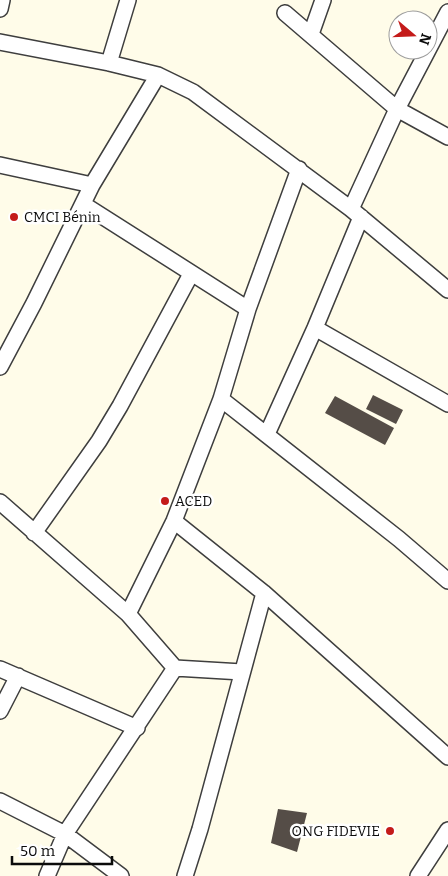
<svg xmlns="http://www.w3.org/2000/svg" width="448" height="876" viewBox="0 0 448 876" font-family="Bitter,serif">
  <rect width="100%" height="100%" fill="#fffce9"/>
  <path fill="#554d47" d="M373,395L403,410L396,424L366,409Z
    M335,396L394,428L385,445L325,413Z
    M278,809L307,813L297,852L271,843Z"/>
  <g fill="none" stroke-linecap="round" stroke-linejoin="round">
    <g stroke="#3e3e3e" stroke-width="18">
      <path id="minor" d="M0,9L2,0
        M285,13L397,109L448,137
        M311,34L323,0
        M0,42L109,63L158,75L193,92L351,209L448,290
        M428,50L448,12
        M109,63L128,0
        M0,165L92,185
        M83,204L248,309
        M351,209L397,109L428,50
        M315,328L448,404
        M0,367L34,303L92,185L158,75
        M221,399L399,539L448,581
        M267,434L315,328L361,217
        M0,502L128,614L175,668
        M174,521L264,593L448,757
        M34,533L99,441L120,406L191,274
        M128,614L174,521L221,399L248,309L299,169
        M0,669L137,728
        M0,711L18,676
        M0,801L65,834L121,876
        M47,876L65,834L175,668L242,672
        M185,876L200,829L264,593
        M418,876L448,830"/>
    </g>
    <use href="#minor" stroke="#fff" stroke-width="15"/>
  </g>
  <g fill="#c41b1a" stroke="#fff" stroke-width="2">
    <circle cx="14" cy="217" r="5"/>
    <circle cx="165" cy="501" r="5"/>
    <circle cx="390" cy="831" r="5"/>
  </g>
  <g text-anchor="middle" stroke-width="5" stroke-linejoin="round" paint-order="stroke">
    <g font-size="14" fill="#0b0b0b" stroke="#fff" text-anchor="start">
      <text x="24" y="222">CMCI Bénin</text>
      <text x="175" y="506">ACED</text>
      <text x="380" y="836" text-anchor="end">ONG FIDEVIE</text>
    </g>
  </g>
  <g transform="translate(413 35) rotate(109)"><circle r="24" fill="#ffffff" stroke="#9d9d9d"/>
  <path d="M0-4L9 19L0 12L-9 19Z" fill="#c41b1a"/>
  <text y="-8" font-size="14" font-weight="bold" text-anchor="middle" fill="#0b0b0b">N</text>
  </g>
  <path d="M12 856v8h100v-8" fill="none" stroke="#0b0b0b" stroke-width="2.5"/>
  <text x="20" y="856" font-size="15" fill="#0b0b0b" stroke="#ffffff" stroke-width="4" paint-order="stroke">50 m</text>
</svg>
